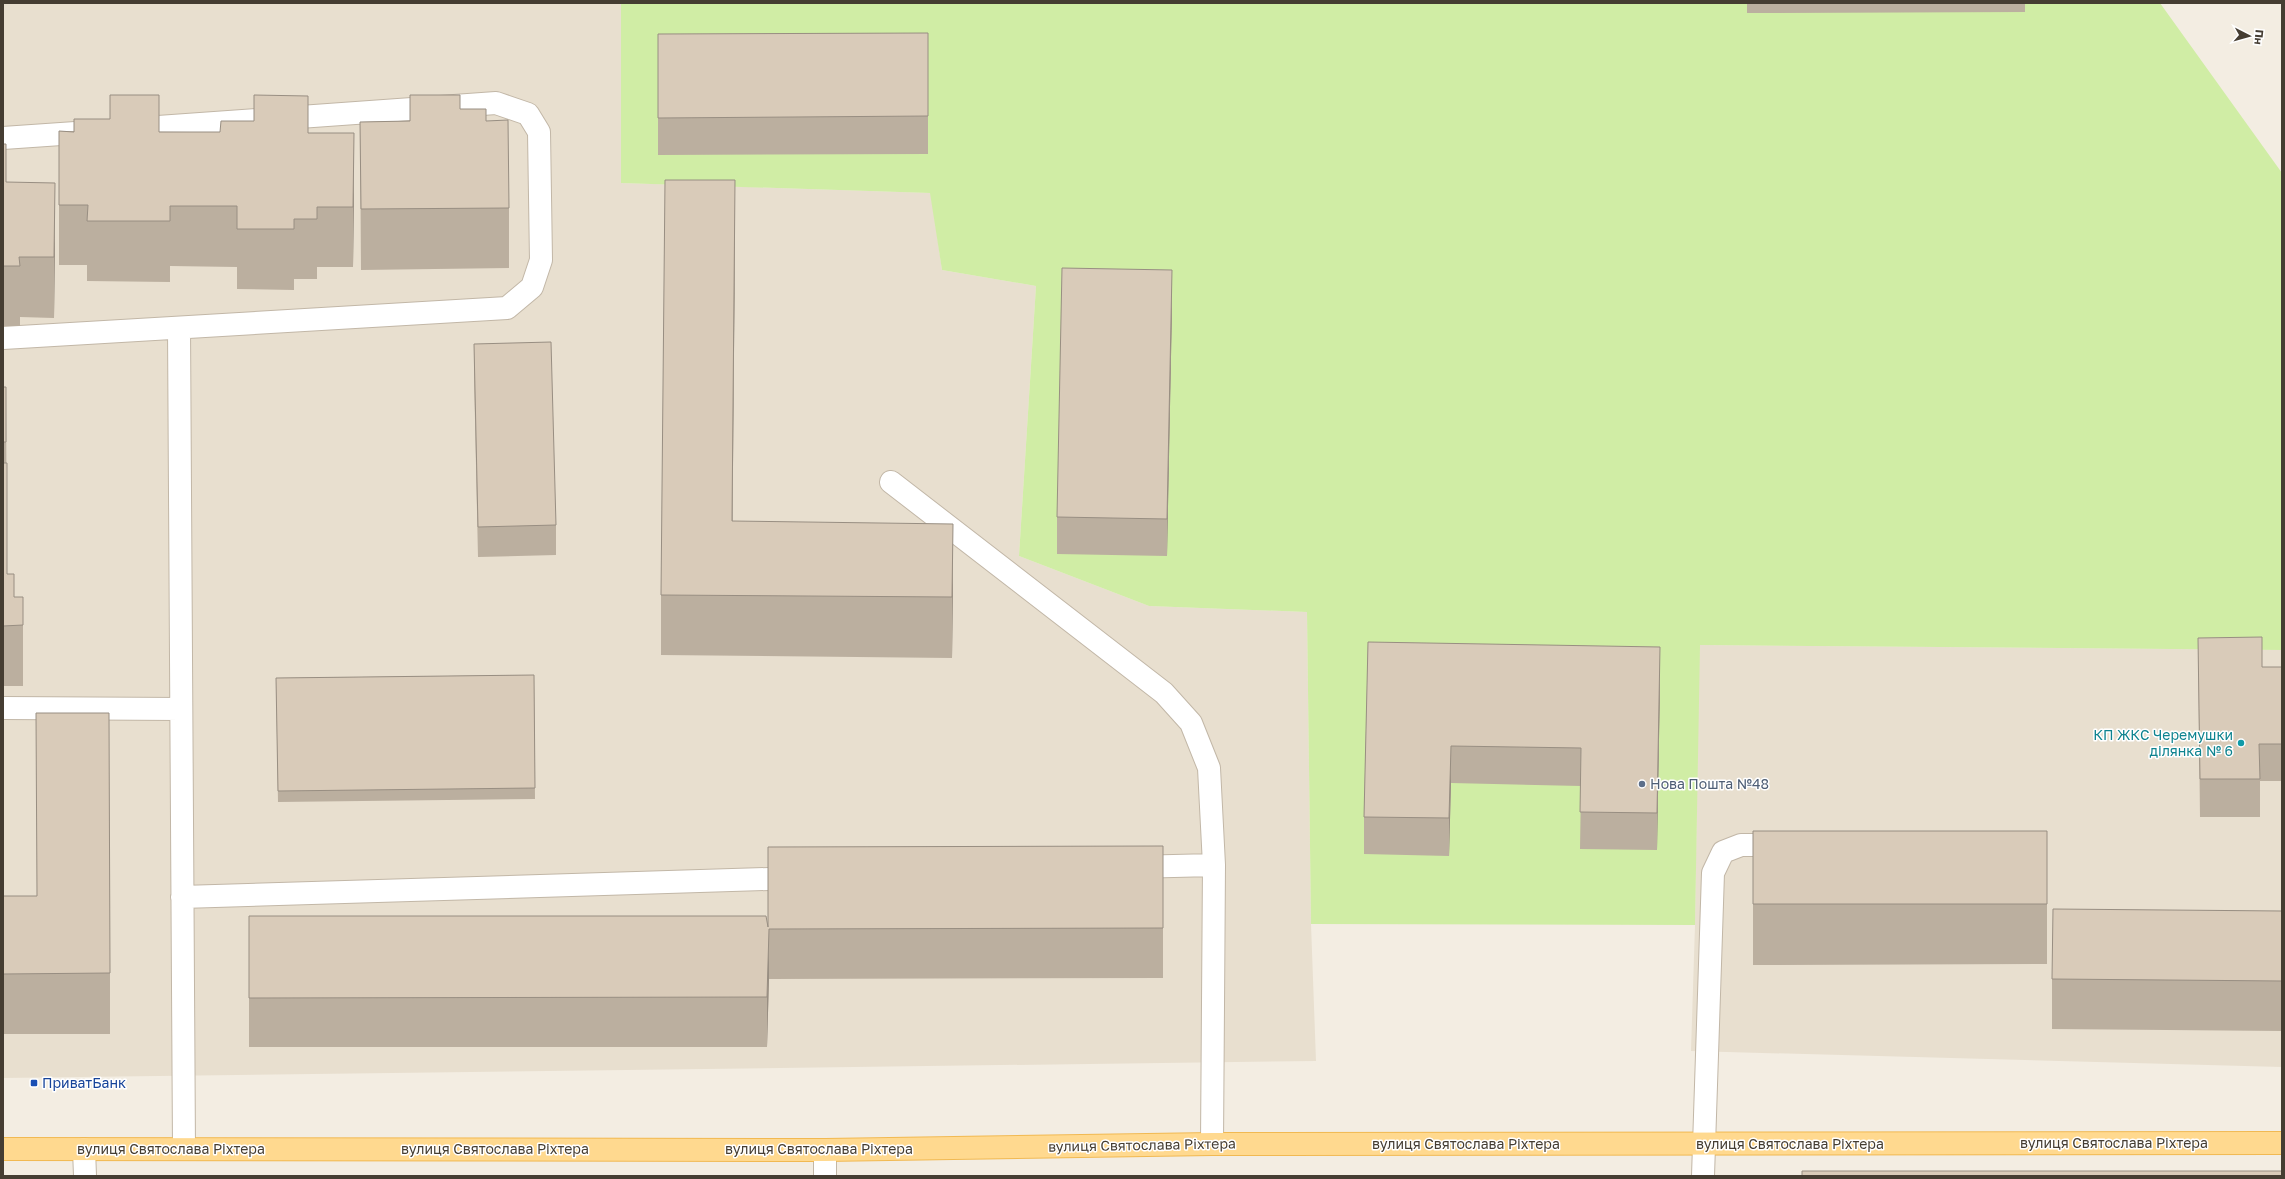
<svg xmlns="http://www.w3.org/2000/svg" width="2285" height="1179" viewBox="0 0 2285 1179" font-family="'Golos Text',sans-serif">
  <rect width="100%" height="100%" fill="#f3ede2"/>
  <path fill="#e8dfcf" d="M3,3H621V183L931,193L942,270L1036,286L1019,556L1149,606L1307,612L1311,924L1316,1061L3,1078Z
    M1699,645L2282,650V1067L1691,1051L1695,925Z"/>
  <path fill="#d0eda5" d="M621,3H2160L2282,173V650L1700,645L1695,925L1311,924L1307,612L1149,606L1019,556L1036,286L942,270L930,193L621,183Z"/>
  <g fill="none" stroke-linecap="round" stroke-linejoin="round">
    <g stroke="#c2b7a7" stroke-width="24">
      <path id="minor" d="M3,138L90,132
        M179,328L184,1149
        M3,338L507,308L532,287L541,260L539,132L528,114L496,103L130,129
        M891,482L1164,693L1191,723L1209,768L1214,865L1212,1144
        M3,708L181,709
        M1133,867L1214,865
        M182,897L799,878
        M84,1149L85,1176
        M825,1176V1150
        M1703,1176L1713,873L1723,852L1741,845H1782"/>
    </g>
    <g stroke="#f1b952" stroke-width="24">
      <path id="major" d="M3,1149L825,1150L1212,1144L2282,1143"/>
    </g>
    <use href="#minor" stroke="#fff" stroke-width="22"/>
    <use href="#major" stroke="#ffd98f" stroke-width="22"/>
  </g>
  <path fill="#bbaf9f" d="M1747,3H2025V12L1747,13Z
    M658,34L928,116V154L658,155Z
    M410,95L460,109L486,121L509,208V268L361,270L360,122L410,121Z
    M59,131L308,133L354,194L353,267H317V279H294V290L237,289V267L170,266V282L87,281V265H59Z
    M3,144L6,182L55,243L54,318L20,317V326H3Z
    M735,240L732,521L953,584L952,658L661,655V595Z
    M1172,307L1167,556L1057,554V517Z
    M474,344L556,525V555L478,557L474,374Z
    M3,387H6L7,574L14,597H23V686H3Z
    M2198,638L2262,667H2282V781H2260V817H2200Z
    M1368,642L1660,684L1657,850L1580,849L1581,786L1451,783L1449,856L1364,854V817Z
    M534,675L535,799L278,802L276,678Z
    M1753,831L2047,904V964L1753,965Z
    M1163,846V978L769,979L767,1047H249V916L768,927Z
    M3,896L110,973V1034H3Z
    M2282,911V1031L2052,1029V979Z"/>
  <path fill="#988e82" d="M354,133V194L353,267V207Z
    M735,180V240L732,582V521Z
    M55,183V243L54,318V257Z
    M1172,270V307L1167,556V519Z
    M953,524V584L952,658V597Z
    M1660,647V684L1657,850V813Z
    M1451,746V783L1449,856V818Z
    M769,929V979L767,1047V997Z"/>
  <path fill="#d9cbb9" stroke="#988e82" d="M928,33V116L658,118V34Z
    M110,95H159V132H220L221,121H254V95L308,96V133H354L353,207H317V219H294V229H237V206H170V221H87L88,205H59V131L74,132V119H110Z
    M410,95H460V109H486V121L508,120L509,208L361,209L360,122L410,121Z
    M3,144H6V182L55,183L54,257H19L20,266H3Z
    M665,180H735L732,521L953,524L952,597L661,595Z
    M1062,268L1172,270L1167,519L1057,517Z
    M551,342L556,525L478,527L474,344Z
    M3,387H6V442H3Z
    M3,463H7V574H14V597H23V625L3,626Z
    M2262,637V667H2282V744H2259L2260,779H2200L2198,638Z
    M1368,642L1660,647L1657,813L1580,812L1581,748L1451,746L1449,818L1364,817Z
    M534,675L535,788L278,791L276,678Z
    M36,713H109L110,973L3,974V896H37Z
    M1753,831H2047V904H1753Z
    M1163,846V928L769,929L767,997L249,998V916H766L768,927V847Z
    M2053,909L2282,911V981L2052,979Z
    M1802,1171H2282V1176H1802Z"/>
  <circle fill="#0f9aa8" stroke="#fff" stroke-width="1.5" cx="2241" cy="743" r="4"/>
  <circle fill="#5c6f8a" stroke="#fff" stroke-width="1.5" cx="1642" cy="784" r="4"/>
  <rect fill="#1a4fb4" stroke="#fff" stroke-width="1.5" x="30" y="1079" width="8" height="8" rx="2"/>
  <g text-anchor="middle" stroke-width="3" stroke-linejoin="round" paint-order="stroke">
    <g font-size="14" fill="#0d838f" stroke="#fff" text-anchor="end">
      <text x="2233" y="740">КП ЖКС Черемушки<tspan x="2233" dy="16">ділянка № 6</tspan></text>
    </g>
    <g font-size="14" fill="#4e5e75" stroke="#fff" text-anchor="start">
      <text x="1650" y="789">Нова Пошта №48</text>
    </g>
    <g font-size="14" fill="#164399" stroke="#fff" text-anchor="start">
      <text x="42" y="1088">ПриватБанк</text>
    </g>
    <g font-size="14" fill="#453d32" stroke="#fff">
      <text x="2114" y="1148">вулиця Святослава Ріхтера</text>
      <text x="1466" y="1149">вулиця Святослава Ріхтера</text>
      <text x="1790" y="1149">вулиця Святослава Ріхтера</text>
      <text transform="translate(1142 1145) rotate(-1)" y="5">вулиця Святослава Ріхтера</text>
      <text x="171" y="1154">вулиця Святослава Ріхтера</text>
      <text x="495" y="1154">вулиця Святослава Ріхтера</text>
      <text x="819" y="1154">вулиця Святослава Ріхтера</text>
    </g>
  </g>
  <rect width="2285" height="1179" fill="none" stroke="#453d32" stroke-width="8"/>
  <g transform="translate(2249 36) rotate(96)" stroke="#ffffff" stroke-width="3" paint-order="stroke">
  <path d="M0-3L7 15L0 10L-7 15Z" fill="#453d32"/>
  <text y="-6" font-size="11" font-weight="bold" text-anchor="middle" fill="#453d32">Пн</text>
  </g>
</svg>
